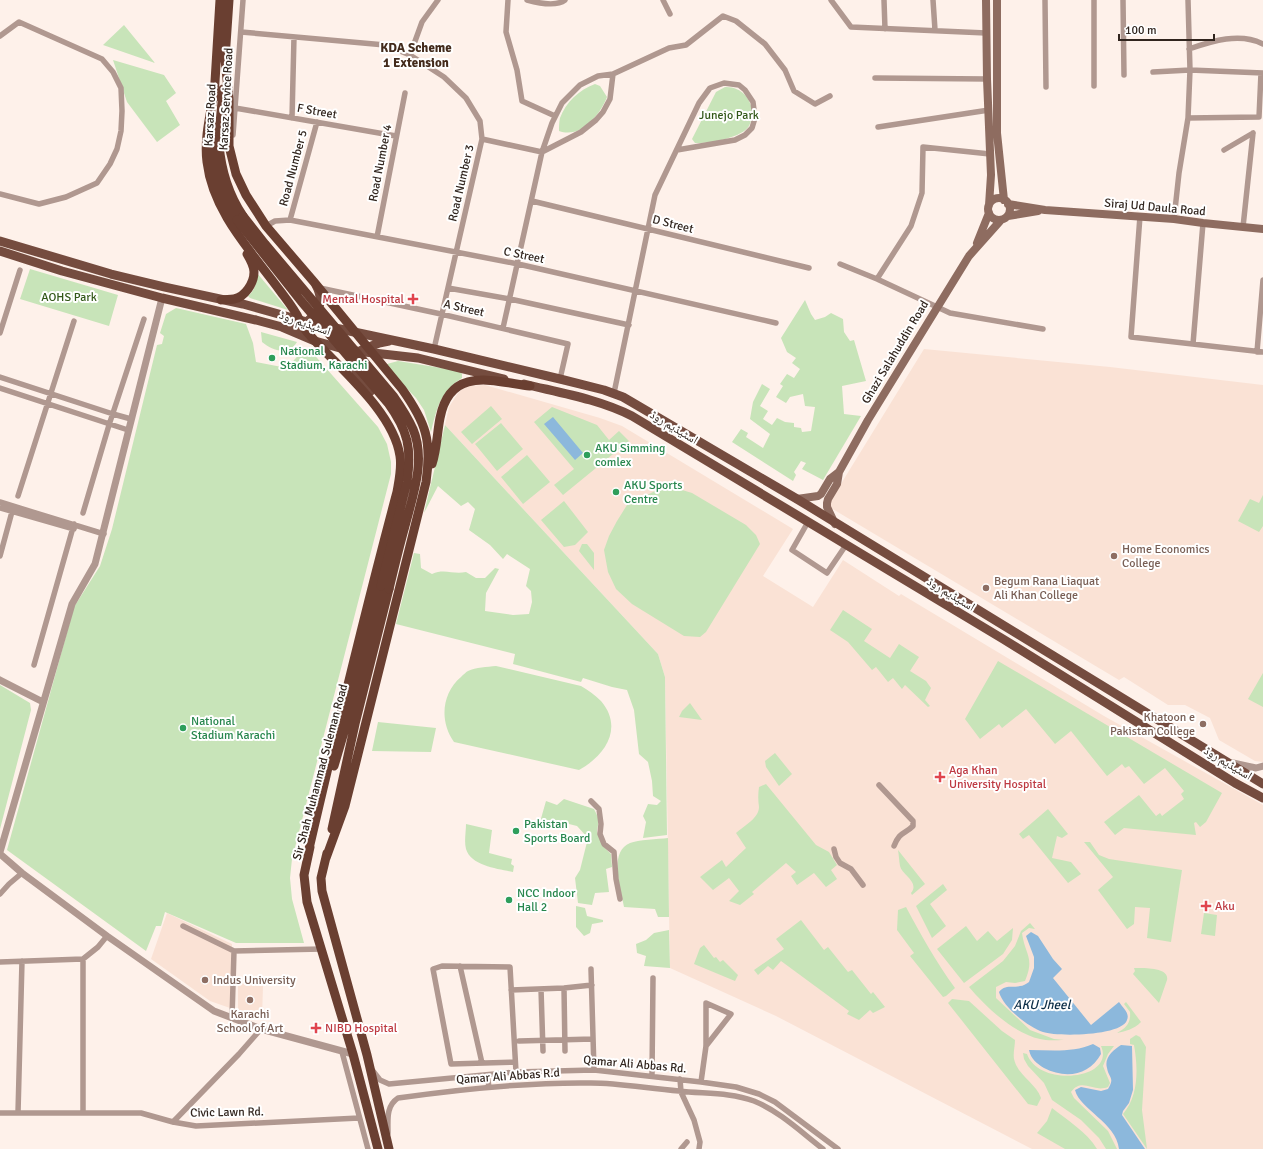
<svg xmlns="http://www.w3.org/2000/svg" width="1263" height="1149" viewBox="0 0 1263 1149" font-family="Signika,'Noto Naskh Arabic',sans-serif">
  <rect width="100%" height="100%" fill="#fef1ea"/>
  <path fill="#fae2d5" d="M924,349L1110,367L1263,385V762L1255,761L1219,740L1210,718L1185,705H1168L1124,677L1119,680L831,508V500Z
    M485,385L600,418L622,426L793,529L763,576L813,607L843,560L899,596L901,594L1104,716L1263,805V1149H1032L776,1016L670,968L665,677L658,654L445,425L449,407L458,393L466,386Z
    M167,913L232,944L230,1008L210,1001L151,959Z
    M238,982L263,986L262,1019L238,1013Z"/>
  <path fill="#c8e4b9" d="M124,25L155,63L103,45Z
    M113,60L164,75L176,93L166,101L180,125L157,142L127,102Z
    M595,84L600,86L607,97C600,115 581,139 559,131C559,127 559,122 560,118C566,102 579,90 595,84Z
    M725,87C746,86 758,108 749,126C742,138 707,144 695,143L692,139L716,92Z
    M30,269L118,295L109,326L20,299Z
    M257,273L288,310L250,298L248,296C255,290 257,282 257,273Z
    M805,300L811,314L815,320L825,317L831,313L843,319L844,332L850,341L854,340L866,381L842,386L844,414L861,416L823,480L802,469L806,463L801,461L794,472L796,475L793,481L732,442L741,429L748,433L746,437L763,448L770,434L750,419L753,402L762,384L770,389L760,406L768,411L763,419L772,425L777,418L785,422L794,423V427L801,428L802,432L811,431L815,407L805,406L803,394L790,397L786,403L776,397L783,386L780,384L787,374L794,378L800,369L792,363L796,358L787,352L781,338Z
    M176,308L246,324L253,343L256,362L287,368L303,350H310L378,427L387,444L391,462V474L292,859L290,878L292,899L304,943H236L165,912L161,926H156L146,951L7,850L74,607L100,566L112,529L157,345L162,344L164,336L160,333L166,314Z
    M261,332L297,342C288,356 273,351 262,342Z
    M398,361L460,371L462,374V378C440,392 437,408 431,432L424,410L416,398L386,367L387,364Z
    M491,406L502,419L472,444L461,432Z
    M552,407L597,425L609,440L619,431L629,441L563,495L554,485L574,469L534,422Z
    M501,423L523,449L497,471L475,444Z
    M445,425L658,654L665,677L667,835L643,838L646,822L643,816L648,804L657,805L661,801L653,796L652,781L648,762L639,754L634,710L627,690L612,687L583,678L581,682L513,664L515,654L396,624L414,553L420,554L421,568L432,574C445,568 453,575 466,572L476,578H485L495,568L499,569L486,593L485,611L513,615L529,614L532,602L531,591L526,586L530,569L507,554L503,559L490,545L469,530L475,509L468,502L461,506L438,486L424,513Z
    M527,455L550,482L523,504L501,477Z
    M661,488L679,489L692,493L746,525L756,535L760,544L706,632L700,637L684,636L632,604L616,589L608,572L604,550L609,536L617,521L627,505Z
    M1263,495V526L1259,532L1238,521L1250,499L1259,503Z
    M564,501L588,532L575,545L564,547L541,520Z
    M582,544H587L594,553V570L579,551Z
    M843,610L872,629L864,641L890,658L899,644L919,657L910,671L926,681L931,688L925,700L930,706L928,707L905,685L902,689L893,678L888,682L876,667L872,670L848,642L830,630Z
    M998,661L1222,793L1206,822L1200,827L1196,822L1194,823L1196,835L1124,828L1115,835L1104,822L1139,795L1156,816L1160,813L1162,816L1184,799L1181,794L1184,791L1165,768L1144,784L1129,766L1125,768L1122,764L1107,776L1071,731L1055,744L1026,709L1002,728L999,724L980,739L965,719Z
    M496,666L581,686C588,690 595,695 601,701C624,728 605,756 579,770L454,742C439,721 442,693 461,677C463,675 466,672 468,671C476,667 487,667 496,666Z
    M1263,673V707L1248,699Z
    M0,685L30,703L31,710L0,829Z
    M690,703L702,720L679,717L682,711Z
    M378,722L436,728L431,752L372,751Z
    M775,753L792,774L779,786L766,767L765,761Z
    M766,784L816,845L829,852L837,865L831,870L837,879L826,887L814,873L797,885L791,876L796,872L786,863L752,892L754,894L740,905L729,901L739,891L729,878L713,890L700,877L722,860L726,867L746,848L736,833C744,826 759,818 759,807C758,800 758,794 759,787Z
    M564,799L594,809L599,819L597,831L602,845L611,854L612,867L606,869L609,892L595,893L592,905L578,903L575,878L580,870L588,838L577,826L553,820L540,822L546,801L557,805Z
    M1048,809L1068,834L1062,838L1057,836L1052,858L1071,862L1081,874L1068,883L1029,835L1023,839L1019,834Z
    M466,824L492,830L489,853L512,859L511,864L514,866L513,872C499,869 471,866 466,849C464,841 466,832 466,824Z
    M668,838L669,917H658L655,909L624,907C621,889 608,852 630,843C638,840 658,839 668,838Z
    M1084,842H1090L1099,855L1109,859L1182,870L1171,942L1147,938L1150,908L1135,907L1134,924L1127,929L1098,890L1113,877Z
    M898,850L925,884L912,895L911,893C920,882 902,875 900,866C899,861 899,855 898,850Z
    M943,884L947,890L930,904L946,926L932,938L916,906Z
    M576,906L585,908L587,916L603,920V922L592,924L590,933L584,936L576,927Z
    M906,907C921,935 936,962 955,988L946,996L943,997L910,956L914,953L897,930L898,910Z
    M1204,913L1217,915L1215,936L1201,934Z
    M801,920L824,950L828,947L848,972L852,970L871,994L873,992L885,1007L873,1013L870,1010L859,1020L847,1014L849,1011L781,961L773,970L768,966L758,975L754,970L784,949L776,939Z
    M1030,923L1035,929L1029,928L1022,933C1025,955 1035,957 1025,981L1015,983L1006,982L996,987V998L1030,1030L1054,1039L1064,1040C1057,1040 1047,1041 1040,1039C1013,1033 986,1007 969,987L1003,961L1015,946L1021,931Z
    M966,926L977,941L988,931L997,941L1013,928L1012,940L1003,954L964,983L937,949Z
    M669,930L670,968L644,966L646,956L637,953L636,944L646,940L654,933Z
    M704,945L714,958L716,957L720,962L723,960L738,975L735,981L694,964L700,948Z
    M1134,968C1142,968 1170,967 1167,980L1159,1003L1133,974L1135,971Z
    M952,999L969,1001L1002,1031L1015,1040C1015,1046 1013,1053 1014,1059C1018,1076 1036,1083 1041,1098L1037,1106L1028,1104L948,1003Z
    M1126,1002L1141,1022C1134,1029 1126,1031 1117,1033C1126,1028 1131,1023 1130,1012L1124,1004Z
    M1136,1035L1140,1037L1146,1047L1142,1110L1147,1149L1123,1114C1139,1095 1138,1068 1134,1045L1130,1044V1039Z
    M1101,1046H1114L1108,1054L1103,1066L1110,1083L1108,1087C1093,1093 1082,1077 1071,1092L1074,1098L1108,1131L1117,1149H1106L1099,1138L1081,1120L1052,1100L1044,1083L1028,1066L1024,1059L1023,1053L1027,1054C1039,1088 1116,1080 1101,1046Z
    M1052,1108C1067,1120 1087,1132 1097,1149H1065L1037,1133L1047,1121Z"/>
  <path fill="#8cb8dc" d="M553,417L583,453L575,460L544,424Z
    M1031,932L1038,936L1053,959L1062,969L1053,978L1091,1025L1119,1002C1123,1008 1130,1013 1127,1020C1122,1036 1057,1037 1043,1032C1028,1027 1003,1007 999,992C1005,984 1012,988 1020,986C1023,986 1026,984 1029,982L1034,968V957L1026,936Z
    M1093,1044L1100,1048L1101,1054C1089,1076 1065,1079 1044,1068C1036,1063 1031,1059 1029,1050C1050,1050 1073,1053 1093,1044Z
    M1121,1045L1132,1046L1133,1090L1129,1103L1123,1111L1122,1115L1145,1149H1119C1116,1122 1080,1110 1075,1090L1081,1087L1101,1091L1108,1089C1115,1077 1109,1079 1107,1068C1104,1058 1113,1050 1121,1045Z"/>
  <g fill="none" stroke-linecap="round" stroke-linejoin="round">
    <path stroke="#b09890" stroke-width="5.5" d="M508,0L506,32L517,70L522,101L555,116
      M527,0C538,3 556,7 565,0
      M663,0L670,14
      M831,0L851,27L986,33
      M884,0L885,29
      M933,0L935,30
      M1045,0L1046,87
      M1123,0L1124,75
      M241,32L385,45L410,55L444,77L466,98L480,121L482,139L434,349
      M0,36L19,22L102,59L113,72L121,88L122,111L121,131L117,149L110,164L97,183L66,197L39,204L0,194
      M1189,49C1212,41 1240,32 1263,44
      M410,55L422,22L438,0
      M1153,72L1190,70L1263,73
      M875,78L987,79
      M1094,86V0
      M235,108L396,136
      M292,118L294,37
      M1188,118L1259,117L1261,73
      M878,127L989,110
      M233,135L243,0
      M482,139L542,152L581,132L596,120L603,112L610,99L613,74
      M1224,150L1253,133
      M532,201L809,268
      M1140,216L1131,337L1263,352
      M1174,219L1179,173L1188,118L1190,70L1188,0
      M290,220L317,122
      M266,226L275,221L290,220L518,264L776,323
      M1243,227L1253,133
      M377,237L405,93
      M840,264L877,279L950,313L1043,329
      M877,279L911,226L922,193L923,147L990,154
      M320,288L441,314L568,344L560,379
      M448,288L510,299L629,325
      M503,328L542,152L552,123L562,103L580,85L598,76L613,74L669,48L686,45L723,16L736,21L765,44L785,70L794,91L815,104L830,96
      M0,333L20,270
      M1193,344L1203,223
      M1257,352L1263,280
      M0,377L113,414L131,419
      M0,388L128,430
      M614,393L655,195L699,103L710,88L724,83L739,85L745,90L753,102L755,118L752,128L745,135L735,140L677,150
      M18,496L74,321
      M0,502L104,534
      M0,508L74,529
      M83,513L109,425L144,319
      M808,522L792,550L827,573L846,545
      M0,556L13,508
      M34,665L74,524
      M879,785L913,821V826C904,835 900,831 894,846
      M591,801L599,809L601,824L600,834L604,844L614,852L616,879L620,899
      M834,849L836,857L840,863L851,869L863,885
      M0,894L9,884L22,873
      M183,926L234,951L322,949
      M83,959V1113
      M0,962L83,959L98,947L107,936
      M460,966L482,1063
      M591,969L594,1070
      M564,988L565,1051
      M541,989L543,1051
      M511,990L564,988L592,985
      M232,1018L234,951
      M519,1041L593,1039
      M342,1052L368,1149
      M515,1062L451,1064L433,969L442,966L510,967L516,1072
      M373,1071L380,1080L389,1084L516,1072L594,1070L701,1082L736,1087L759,1094L775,1102L838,1149
      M487,1075L489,1087
      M652,1076L653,978
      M680,1079L681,1092L694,1120L700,1142L699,1149
      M701,1082L706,1046V1003L731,1014L706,1046
      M0,1113H141L173,1122L196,1126L359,1118
      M18,1113L22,961
      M173,1122L239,1054L261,1029
      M388,1133C388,1119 386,1106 398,1098C462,1089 526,1082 591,1083C620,1083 650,1089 679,1091C704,1094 729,1092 754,1101C779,1111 801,1132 823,1149
      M681,1149L687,1142"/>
    <path stroke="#b09890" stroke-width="7" d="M0,680L43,702
      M1233,763L1256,768L1263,766
      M0,852L72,604L95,564L162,298
      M0,854L22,873L107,936L214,1011L261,1029L353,1054"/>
    <path stroke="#8e6c60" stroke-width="8" d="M986,0L987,79L991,175L989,205
      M997,0V133L1004,200
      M988 209a11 11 0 1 1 22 0a11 11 0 1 1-22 0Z
      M1008,204L1045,210L1174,219L1203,223L1263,229
      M1008,216L1038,211
      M977,243L989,213
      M797,499L818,496L821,494L830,479L839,472L868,420L969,256L1001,220
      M835,524L827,507V503L828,499L837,484L839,472"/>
    <path stroke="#754c3f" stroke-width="9" d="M0,241L111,274L165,287L243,304L307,322L434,349L560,379L604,390L623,397L797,499L1263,784
      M0,251L62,271L162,298L256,320L282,327L315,341L347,350L418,358L504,379
      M285,327C309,327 329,309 316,285
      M362,350L379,343L389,341
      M355,360C353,374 362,383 370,392
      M524,384C561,393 598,399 632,416L1003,639L1235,783L1263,798"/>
    <path stroke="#6a3f31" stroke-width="9" d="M229,0L225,59L229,100V146L236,174L246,195L266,226L314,282L402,389C426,423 432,440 426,482L345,806L326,858
      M223,89C222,107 219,126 219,144C221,169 229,195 243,216
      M214,93C210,116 204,139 207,162C213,213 252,252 281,292C287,300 295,310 299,319C302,324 303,328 307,332C336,366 393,410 400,456C402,468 399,480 397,492C365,612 336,732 308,853
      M214,98L220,0
      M213,125C212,162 219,188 237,220
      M221,300C225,299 229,300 234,299C245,297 254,283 254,272C254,266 250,259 247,254
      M432,464C437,449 437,433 440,418C450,366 492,381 530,386
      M334,766L347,722L381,586
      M332,829L355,724L389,589
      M310,847L304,875L307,902L353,1054L378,1149
      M327,853L321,878L322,891L367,1055L389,1149"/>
    <path stroke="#6a3f31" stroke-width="9" d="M243,216L265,244L394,397C401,407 408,418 413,429C426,460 413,495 405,526C399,547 394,568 389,589
      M237,220L301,301L388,403C408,431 412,448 407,482L381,586"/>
  </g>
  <g fill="#e0444e" stroke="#fff" stroke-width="1.5">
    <path d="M411 293h4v4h4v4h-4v4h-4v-4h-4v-4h4z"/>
    <path d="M938 771h4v4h4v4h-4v4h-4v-4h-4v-4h4z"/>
    <path d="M1204 900h4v4h4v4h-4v4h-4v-4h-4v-4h4z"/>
    <path d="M314 1022h4v4h4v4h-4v4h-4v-4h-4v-4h4z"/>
  </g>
  <g fill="#2e9e5b" stroke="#fff" stroke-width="1.5">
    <circle cx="272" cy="358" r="4"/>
    <circle cx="587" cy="455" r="4"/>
    <circle cx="616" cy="492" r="4"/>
    <circle cx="183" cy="728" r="4"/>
    <circle cx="516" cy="831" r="4"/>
    <circle cx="509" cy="900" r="4"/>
  </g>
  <g fill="#8d6e63" stroke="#fff" stroke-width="1.5">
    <circle cx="1114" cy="556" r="4"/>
    <circle cx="986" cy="588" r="4"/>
    <circle cx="1203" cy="724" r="4"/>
    <circle cx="205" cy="980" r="4"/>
    <circle cx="250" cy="1000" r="4"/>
  </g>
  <g text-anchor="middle" stroke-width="4" stroke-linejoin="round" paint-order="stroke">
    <g font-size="12" fill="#31251e" stroke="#fff">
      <text transform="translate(226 99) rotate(-87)" y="4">Karsaz Service Road</text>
      <text transform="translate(317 111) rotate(10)" y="4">F Street</text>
      <text transform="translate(210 115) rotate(-87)" y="4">Karsaz Road</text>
      <text transform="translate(380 163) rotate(-79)" y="4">Road Number 4</text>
      <text transform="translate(293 168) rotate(-75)" y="4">Road Number 5</text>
      <text transform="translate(461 183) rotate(-77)" y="4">Road Number 3</text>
      <text transform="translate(1155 207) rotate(5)" y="4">Siraj Ud Daula Road</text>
      <text transform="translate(673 224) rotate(14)" y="4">D Street</text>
      <text transform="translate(524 255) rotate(12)" y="4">C Street</text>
      <text transform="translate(464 308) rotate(13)" y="4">A Street</text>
      <text transform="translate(305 323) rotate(19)" y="4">اسٹیڈیم روڈ</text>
      <text transform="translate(895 352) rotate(-59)" y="4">Ghazi Salahuddin Road</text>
      <text transform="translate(674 427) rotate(31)" y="4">اسٹیڈیم روڈ</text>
      <text transform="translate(951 594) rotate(31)" y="4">اسٹیڈیم روڈ</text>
      <text transform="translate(1228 763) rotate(31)" y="4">اسٹیڈیم روڈ</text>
      <text transform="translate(320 772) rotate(-75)" y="4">Sir Shah Muhammad Suleman Road</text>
      <text transform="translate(635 1064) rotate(5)" y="4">Qamar Ali Abbas Rd.</text>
      <text transform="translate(508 1076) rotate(-4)" y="4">Qamar Ali Abbas R.d</text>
      <text transform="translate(227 1112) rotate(-1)" y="4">Civic Lawn Rd.</text>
    </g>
    <g font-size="12" fill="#335819" stroke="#fff">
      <text x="729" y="119">Junejo Park</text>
      <text x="69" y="301">AOHS Park</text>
    </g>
    <g font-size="12" fill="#be3a42" stroke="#fff" text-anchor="start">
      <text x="404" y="303" text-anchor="end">Mental Hospital</text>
      <text x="949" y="774">Aga Khan<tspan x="949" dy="14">University Hospital</tspan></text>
      <text x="1215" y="910">Aku</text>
      <text x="325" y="1032">NIBD Hospital</text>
    </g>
    <g font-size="12" fill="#27864d" stroke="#fff" text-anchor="start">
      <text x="280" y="355">National<tspan x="280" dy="14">Stadium, Karachi</tspan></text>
      <text x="595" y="452">AKU Simming<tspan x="595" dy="14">comlex</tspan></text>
      <text x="624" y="489">AKU Sports<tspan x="624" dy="14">Centre</tspan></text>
      <text x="191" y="725">National<tspan x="191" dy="14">Stadium Karachi</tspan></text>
      <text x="524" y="828">Pakistan<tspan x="524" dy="14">Sports Board</tspan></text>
      <text x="517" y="897">NCC Indoor<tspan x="517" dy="14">Hall 2</tspan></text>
    </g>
    <g font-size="12" fill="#785e54" stroke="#fff" text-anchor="start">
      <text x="1122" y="553">Home Economics<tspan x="1122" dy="14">College</tspan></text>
      <text x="994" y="585">Begum Rana Liaquat<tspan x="994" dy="14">Ali Khan College</tspan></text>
      <text x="1195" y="721" text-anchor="end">Khatoon e<tspan x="1195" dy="14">Pakistan College</tspan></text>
      <text x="213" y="984">Indus University</text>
      <text x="250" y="1018" text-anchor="middle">Karachi<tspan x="250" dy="14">School of Art</tspan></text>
    </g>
    <g font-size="13" font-weight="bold" fill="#432b1c" stroke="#fff">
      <text x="416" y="52">KDA Scheme<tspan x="416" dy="15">1 Extension</tspan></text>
    </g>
    <g font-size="13" font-style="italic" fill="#0c2e47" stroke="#fff">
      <text x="1042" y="1009">AKU Jheel</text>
    </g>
  </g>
  <path d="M1119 34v6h95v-6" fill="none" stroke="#31251e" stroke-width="2"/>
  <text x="1125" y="34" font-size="12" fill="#31251e" stroke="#ffffff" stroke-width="3" paint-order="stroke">100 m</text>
</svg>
